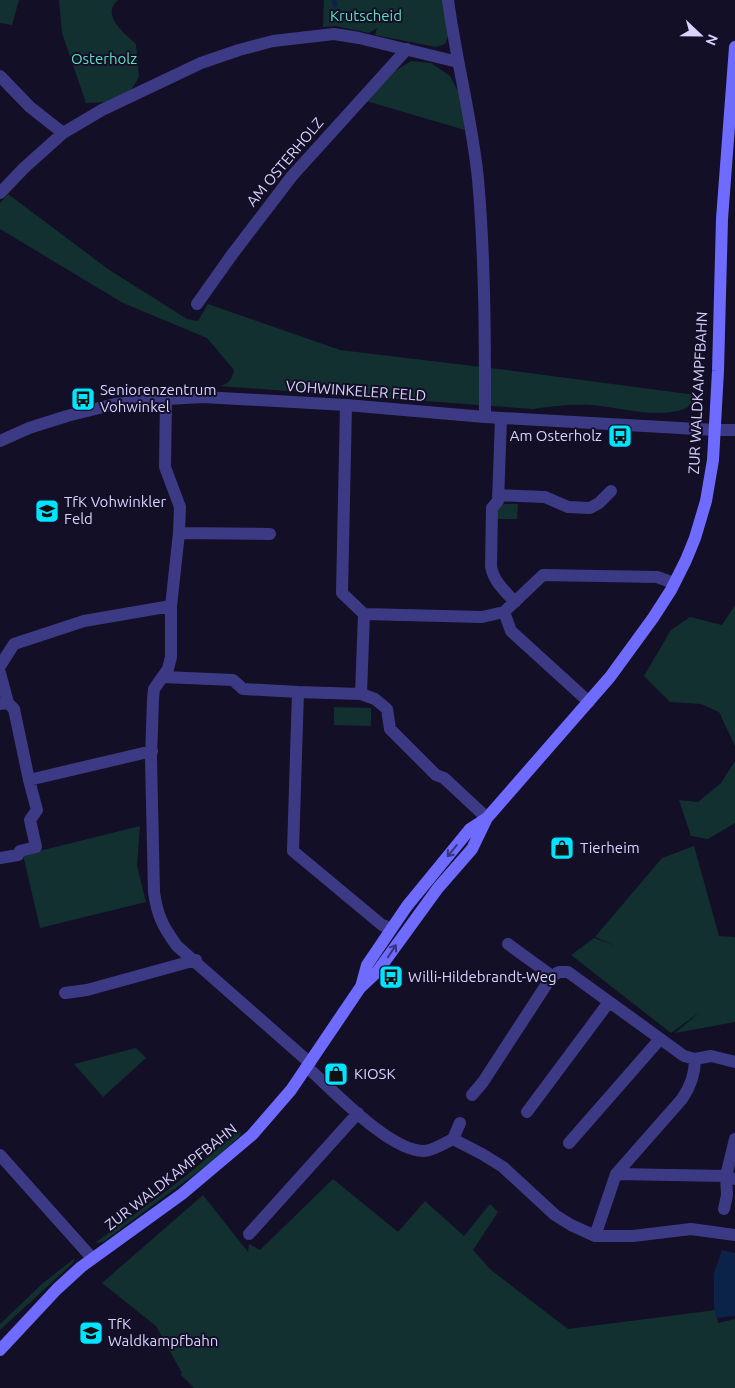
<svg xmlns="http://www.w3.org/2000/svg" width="735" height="1388" viewBox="0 0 735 1388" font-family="Ubuntu,sans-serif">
  <rect width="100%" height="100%" fill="#130f26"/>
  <path fill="#12302f" d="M0,0H19L12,25L0,23Z
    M59,0H118C100,15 125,34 136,44L139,77L130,92L111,102L86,103L62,33Z
    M324,0H443L448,36L445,44L436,47L375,35L377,28L369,33L336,26L323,27Z
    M411,61L431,63L450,76L459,93L465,130L366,101L395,71Z
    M8,194L108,269L187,319L198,321L208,304L340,350L490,368L696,395C693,400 690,407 684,409C658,419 618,407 591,405C571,404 552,406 533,409L220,386C230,383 232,379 234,370L207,338L123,303L0,229V203Z
    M504,504H518L517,519H496V511Z
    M735,605V746L719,712L701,704L670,702L644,676L671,630L690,617L722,625Z
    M334,707L371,708V726L334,725Z
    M735,761V823L708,839L691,836L679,800L698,802L721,783Z
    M140,826L137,866L146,902L40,928L23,855Z
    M694,846L719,936L735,937V1022L675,1033L700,1012L671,1033L571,955L594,938L614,945L595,937L662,858Z
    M136,1048L146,1058L103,1097L74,1064Z
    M238,1129L241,1133L239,1137L210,1163L103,1242L95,1243C144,1207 195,1173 238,1129Z
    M333,1179L398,1232L425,1201L464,1236L490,1204L498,1212L473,1250L491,1270L568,1329L716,1310L718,1323L735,1319V1388H194L180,1374L182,1373L156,1326L102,1283L203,1195L248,1252L249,1244L260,1250Z
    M75,1258L73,1263L0,1330V1324L43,1283Z"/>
  <path fill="#0c2248" d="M722,1250L735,1253V1316L716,1318L714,1306V1273Z"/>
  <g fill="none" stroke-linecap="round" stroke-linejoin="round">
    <path stroke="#0c2248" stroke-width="4.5" d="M334,0L335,5"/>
    <path stroke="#3d3a85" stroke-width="12" d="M448,0C456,60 472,119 478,179C485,259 485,338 485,417
      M0,76L30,107L63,133
      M0,193L24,168L63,133L102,110L201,63L239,50L273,41L334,34L359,38L458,62
      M197,304L231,256L292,176L407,49
      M166,399L165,467L180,507L179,533L171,606V657L168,669L154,689L153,699L151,758L154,892C157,915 163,927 177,946L310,1063
      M346,405L342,593L364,614L361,694L298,692L293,851L382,925L391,928
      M501,418L498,501L492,508L491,566C493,581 505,591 515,602
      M715,430H735
      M498,495L545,497L568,507L590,508L599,503L611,491
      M179,533L270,534
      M504,612L511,631L589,702
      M364,614L482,617L504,612L543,575L657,577L674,583
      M0,666L14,644L84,621L171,606
      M0,673L8,703L0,704
      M163,677L233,680L243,689L298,692
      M361,694L375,699L387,709L390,729L436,775L444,778L487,818
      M8,703L14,709L29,780
      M0,858L18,855L20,851L36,847L30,820L37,810L29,780L152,751
      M508,944L552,976L559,972H568L684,1056L695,1059
      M65,993L87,990L196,960
      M307,1067C333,1090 390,1152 424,1151C433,1151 445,1143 453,1139L482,1154L503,1167L555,1215L571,1225L595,1236H633L691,1229L735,1235
      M472,1095L483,1082L552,976
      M527,1112L609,1002
      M453,1139L460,1123
      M735,1139L726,1176L735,1179
      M569,1143L660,1039
      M0,1155L92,1258
      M616,1174L726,1176L727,1195L724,1209
      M249,1234L358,1113
      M595,1236L616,1174L682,1099C691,1086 695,1074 695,1059L711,1056L735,1062"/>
    <path stroke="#3d3a85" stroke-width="12" d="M0,441L29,428L67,416L115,404L166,399L203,397L346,405L485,417L715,430"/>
    <path stroke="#6f6bff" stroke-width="12" d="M361,987L367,965L407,906L470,829L487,818
      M0,1350L57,1289L81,1267L182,1194L252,1135L291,1090L360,988L377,972L438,888L472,849L487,818L610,677L653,618L671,590L686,560L695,538L706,501L713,460L718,371L722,219L735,47"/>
  </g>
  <defs><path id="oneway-shaft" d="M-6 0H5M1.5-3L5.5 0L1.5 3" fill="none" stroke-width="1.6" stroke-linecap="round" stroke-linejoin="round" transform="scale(1.25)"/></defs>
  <g stroke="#38347d">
    <use href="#oneway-shaft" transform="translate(452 851) rotate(129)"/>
    <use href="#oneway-shaft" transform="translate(392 951) rotate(-56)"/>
  </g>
  <defs>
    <g id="bus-square" transform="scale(1.25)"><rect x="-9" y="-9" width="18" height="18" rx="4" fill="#00e5ff" stroke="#130f26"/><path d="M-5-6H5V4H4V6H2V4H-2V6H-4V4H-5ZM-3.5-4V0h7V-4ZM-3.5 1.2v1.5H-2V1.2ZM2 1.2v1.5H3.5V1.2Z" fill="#111"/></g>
    <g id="school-square" transform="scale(1.25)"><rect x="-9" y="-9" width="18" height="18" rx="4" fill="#00e5ff" stroke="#130f26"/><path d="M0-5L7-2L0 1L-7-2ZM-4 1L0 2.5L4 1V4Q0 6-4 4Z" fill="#111"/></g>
    <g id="shop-square" transform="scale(1.25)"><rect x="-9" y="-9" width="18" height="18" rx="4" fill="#00e5ff" stroke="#130f26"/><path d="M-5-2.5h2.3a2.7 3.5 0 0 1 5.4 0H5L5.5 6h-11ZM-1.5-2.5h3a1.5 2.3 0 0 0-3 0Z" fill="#111"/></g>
  </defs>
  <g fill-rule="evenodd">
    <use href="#bus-square" x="83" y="399"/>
    <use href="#bus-square" x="620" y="436"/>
    <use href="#school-square" x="47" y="511"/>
    <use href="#shop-square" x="562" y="848"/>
    <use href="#bus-square" x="391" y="977"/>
    <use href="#shop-square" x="336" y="1074"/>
    <use href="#school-square" x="91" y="1333"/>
  </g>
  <g text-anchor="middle" stroke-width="4" stroke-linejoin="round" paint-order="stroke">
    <g font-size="15" fill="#5fe0c0" stroke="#130f26">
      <text x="366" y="21">Krutscheid</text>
      <text x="104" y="64">Osterholz</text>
    </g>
    <g font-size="15" fill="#d9d4ff" stroke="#130f26">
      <text transform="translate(285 162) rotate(-50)" y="5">AM OSTERHOLZ</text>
      <text transform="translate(356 391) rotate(4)" y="5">VOHWINKELER FELD</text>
      <text transform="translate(698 393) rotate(-87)" y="5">ZUR WALDKAMPFBAHN</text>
      <text transform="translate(171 1177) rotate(-38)" y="5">ZUR WALDKAMPFBAHN</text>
    </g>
    <g font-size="15" fill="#d9d4ff" stroke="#130f26" text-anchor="start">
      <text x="100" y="395">Seniorenzentrum<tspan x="100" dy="17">Vohwinkel</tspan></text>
      <text x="602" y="441" text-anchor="end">Am Osterholz</text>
      <text x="64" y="507">TfK Vohwinkler<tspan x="64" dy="17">Feld</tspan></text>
      <text x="580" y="853">Tierheim</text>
      <text x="408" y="982">Willi-Hildebrandt-Weg</text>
      <text x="354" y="1079">KIOSK</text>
      <text x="108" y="1329">TfK<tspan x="108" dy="17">Waldkampfbahn</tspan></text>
    </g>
  </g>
  <g transform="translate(700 35) rotate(112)" stroke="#130f26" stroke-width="4" paint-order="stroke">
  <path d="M0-4L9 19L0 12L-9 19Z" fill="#d9d4ff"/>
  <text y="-8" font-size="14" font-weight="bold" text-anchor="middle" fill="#d9d4ff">N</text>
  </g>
</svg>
